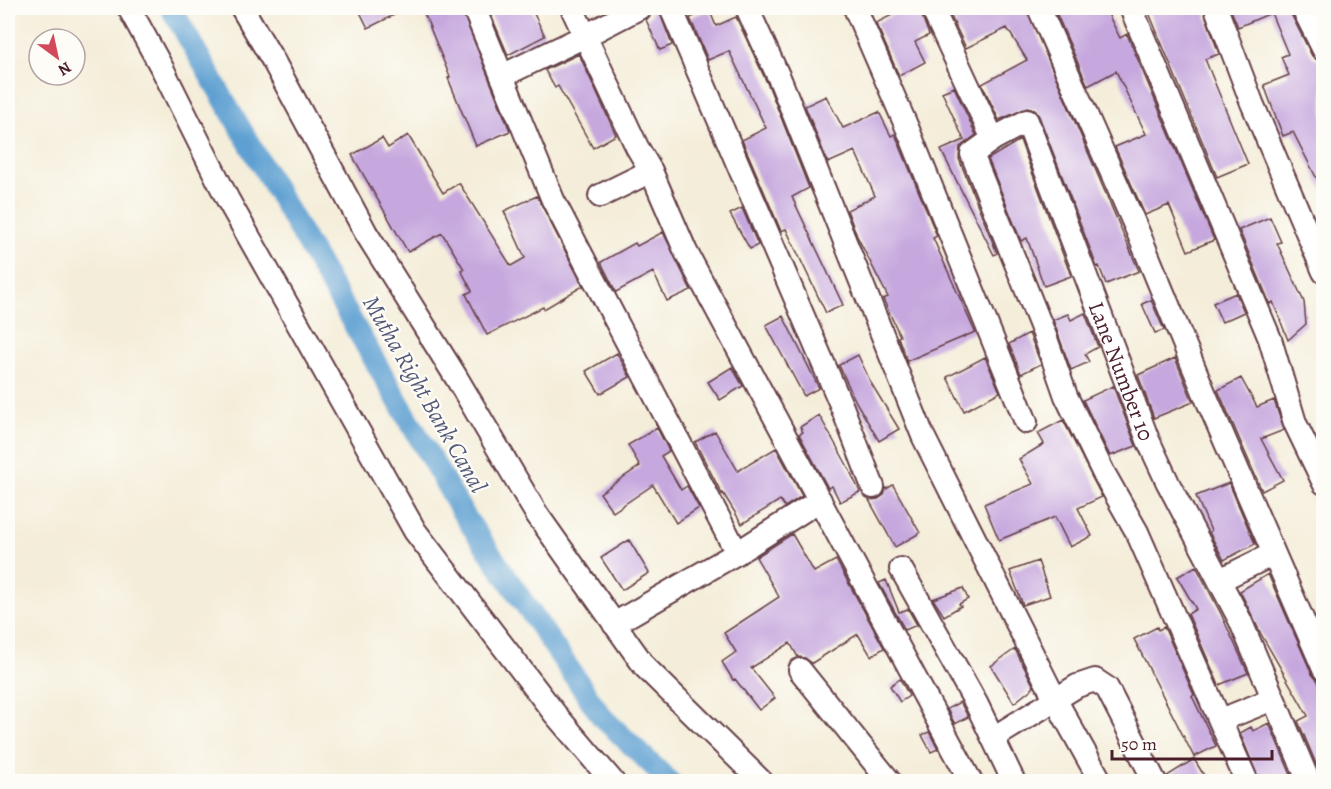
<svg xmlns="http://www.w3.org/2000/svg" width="1331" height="789" viewBox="0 0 1331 789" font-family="Alegreya,serif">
  <rect width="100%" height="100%" fill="#fdfcf7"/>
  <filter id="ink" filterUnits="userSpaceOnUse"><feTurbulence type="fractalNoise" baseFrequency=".0167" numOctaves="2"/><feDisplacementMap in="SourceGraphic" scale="12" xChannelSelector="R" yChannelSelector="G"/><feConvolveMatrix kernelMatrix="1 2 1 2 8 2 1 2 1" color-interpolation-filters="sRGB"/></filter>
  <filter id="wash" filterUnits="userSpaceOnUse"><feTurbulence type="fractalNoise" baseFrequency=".008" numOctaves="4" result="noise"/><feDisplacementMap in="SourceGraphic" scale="24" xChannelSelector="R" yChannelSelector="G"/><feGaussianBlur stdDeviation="1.35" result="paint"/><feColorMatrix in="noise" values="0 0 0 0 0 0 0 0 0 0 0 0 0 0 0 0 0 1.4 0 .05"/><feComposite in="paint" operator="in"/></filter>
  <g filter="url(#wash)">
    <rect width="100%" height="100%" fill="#f4edd9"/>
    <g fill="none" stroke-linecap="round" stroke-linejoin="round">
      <path stroke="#5ea0d2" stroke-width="22" d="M171,8L462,512L602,717L670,782"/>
    </g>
    <g id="blocks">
      <path fill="#c6a7de" d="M358,8H408L368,28Z
        M422,8H461L510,131L476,146L448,78L450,77Z
        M488,8H531L545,36L508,55Z
        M652,8H658L672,45L660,50L646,20L651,15Z
        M906,8H919L929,35L915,42L925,62L899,76L876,23Z
        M947,8H1026L1139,271L1106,284L1099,266L1097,267L1039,116L1035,110L1027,108L999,120L982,84L1027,60L1007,28L966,48Z
        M1054,8H1105L1120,38L1127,34L1214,240L1188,251L1169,205L1145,215L1115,147L1146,134L1116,71L1088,86Z
        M1147,8H1203L1219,54L1205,59L1248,164L1217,177Z
        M1230,8H1290L1291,14L1312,56L1322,63L1323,67V191L1293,132L1283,136L1264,85L1289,75L1281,57L1288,54L1271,13L1238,27Z
        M709,9L716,26L736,17L769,87L809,188L792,197L843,305L826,313L786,229L781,231L742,140L766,128L729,51L708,60L690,18Z
        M579,54L616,135L593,148L558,86L555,88L545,70Z
        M954,87L976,135L960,147L959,159L997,253L994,255L941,150L964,140L942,92Z
        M826,96L843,128L879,112L891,136L895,134L937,236L933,238L975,332L907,361L898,337L900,336L883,299L888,297L857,236L847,210L875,196L855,151L828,163L805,106Z
        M408,135L443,193L459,183L511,266L525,258L504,211L537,196L583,286L544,309L543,307L487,335L466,294L472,291L461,270L464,269L442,233L408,252L352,155L382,138L388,148Z
        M1020,140L1071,276L1044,286L1027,238L1021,241L988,159Z
        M742,208L758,245L750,249L730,214Z
        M1270,217L1281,242L1277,243L1304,302L1306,324L1288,340L1273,302L1270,304L1239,230Z
        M663,232L691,290L667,301L653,272L616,292L601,262L635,243L637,246Z
        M1236,293L1244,312L1222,322L1213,303Z
        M1151,300L1164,330L1155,333L1142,304Z
        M1085,313L1098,347L1085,354L1089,362L1071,370L1053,320L1068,314L1071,320Z
        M783,316L819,388L804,396L766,325Z
        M1029,333L1041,364L1021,374L1009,344Z
        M617,353L630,377L600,394L586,371Z
        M858,355L871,383L899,429L879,441L856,402L839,365Z
        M985,357L1000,392L964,411L947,377Z
        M1175,358L1193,402L1154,418L1138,375Z
        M732,367L743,386L720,400L708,382Z
        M1241,378L1257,407L1274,400L1284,430L1261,439L1283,480L1262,491L1218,390Z
        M1113,386L1136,446L1110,456L1083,400Z
        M819,415L846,463L860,492L840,502L832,486L828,488L799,434L803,432L800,427Z
        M1063,420L1102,497L1078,508L1092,536L1070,547L1055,517L999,540L984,504L1033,484L1019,459L1044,444L1038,433Z
        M657,428L669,451L661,456L681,490L687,486L699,508L676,523L653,485L613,512L600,493L640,466L628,445Z
        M715,431L738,471L776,448L802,496L785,507L780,500L742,524L723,493L722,494L695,442Z
        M1229,483L1255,544L1224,560L1209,532L1211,531L1196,496Z
        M893,485L920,533L895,547L869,500L878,499L884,495L886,489Z
        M792,534L814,572L836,560L884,648L871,656L858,634L812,663L805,658L798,657L790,643L751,668L775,698L759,710L735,679L733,680L722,662L736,652L724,633L779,597L756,557Z
        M629,540L649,573L622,590L601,558Z
        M1038,561L1050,596L1023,605L1010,571Z
        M1196,566L1221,614L1248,673L1219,685L1188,614L1196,609L1177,577Z
        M1268,574L1312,674L1318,681L1323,697V763L1317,766L1298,721L1308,716L1261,634L1240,591Z
        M886,580L899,612L908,609L917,625L905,630L879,583Z
        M963,588L968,599L959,604L961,606L944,616L933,599Z
        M1157,627L1158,630L1164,627L1194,695L1192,696L1216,746L1194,757L1134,639Z
        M1015,649L1034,687L1014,703L991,666Z
        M900,679L909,696L900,702L890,686Z
        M960,702L968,717L955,724L947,709Z
        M1269,723L1294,782H1260L1240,733L1251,727L1253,731Z
        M929,732L938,749L931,752L922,735Z
        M1194,759L1208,782H1168L1167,776Z"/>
    </g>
  </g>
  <g filter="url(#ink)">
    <use href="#blocks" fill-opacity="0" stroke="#643e45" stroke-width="1.5"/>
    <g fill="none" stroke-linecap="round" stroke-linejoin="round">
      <g stroke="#643e45" stroke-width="26">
        <g id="minor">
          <path d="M129,8L163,70L228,200L415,531L555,714L613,782"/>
          <path d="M242,8L274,62L366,233L456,377L536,513L645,667L762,782"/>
          <path d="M474,8L553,200L737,553"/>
          <path d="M572,8L637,147L651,171L686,252L971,782"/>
          <path d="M671,8L842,407L873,487"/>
          <path d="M747,8L781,82L923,436L1055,699L1101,782"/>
          <path d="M855,8L909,132L1026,422"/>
          <path d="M932,8L993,139"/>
          <path d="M1039,8L1138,232L1206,397L1324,669"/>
          <path d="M1131,8L1270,339L1295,423L1324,483"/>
          <path d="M1216,8L1252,103L1324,272"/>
          <path d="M1303,8L1324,50"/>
          <path d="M502,76L585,36L639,8"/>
          <path d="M600,196L651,171"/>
          <path d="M901,569L976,703L1014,782"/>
          <path d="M1220,580L1273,554"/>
          <path d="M614,624L737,553L820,500"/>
          <path d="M800,670L890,782"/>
          <path d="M1221,720L1273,699"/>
          <path d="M993,738L1077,686L1095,680L1107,688L1155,782"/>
          <path id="s1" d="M1247,782L1137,532L1103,472L1066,396L1045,336L972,154L993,139L1027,121L1148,440L1168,483L1240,620L1309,782"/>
        </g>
      </g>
      <use href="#minor" stroke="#fff" stroke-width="22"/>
    </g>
  </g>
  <g text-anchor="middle" stroke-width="4.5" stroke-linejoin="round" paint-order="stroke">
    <g font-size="22" fill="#4a1f2b" stroke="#fdfcf7">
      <text dy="8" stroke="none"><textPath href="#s1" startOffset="1018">Lane Number 10</textPath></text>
    </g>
    <g font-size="24" font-style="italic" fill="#535976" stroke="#fdfcf7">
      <text transform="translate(425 394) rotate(60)" y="8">Mutha Right Bank Canal</text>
    </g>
  </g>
  <rect width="1331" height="789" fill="none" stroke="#fdfcf7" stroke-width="30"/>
  <g transform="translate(57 57) rotate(147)"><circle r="28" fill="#fdfcf7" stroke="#b5a4a5" stroke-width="1.5"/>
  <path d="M0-4.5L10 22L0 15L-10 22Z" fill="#d1495b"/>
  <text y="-9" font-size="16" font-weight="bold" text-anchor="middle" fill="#4a1f2b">N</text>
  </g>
  <path d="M1112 750v9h160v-9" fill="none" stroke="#4a1f2b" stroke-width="3"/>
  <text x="1121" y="750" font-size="18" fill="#4a1f2b" stroke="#fdfcf7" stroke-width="4.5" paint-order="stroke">50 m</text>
</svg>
